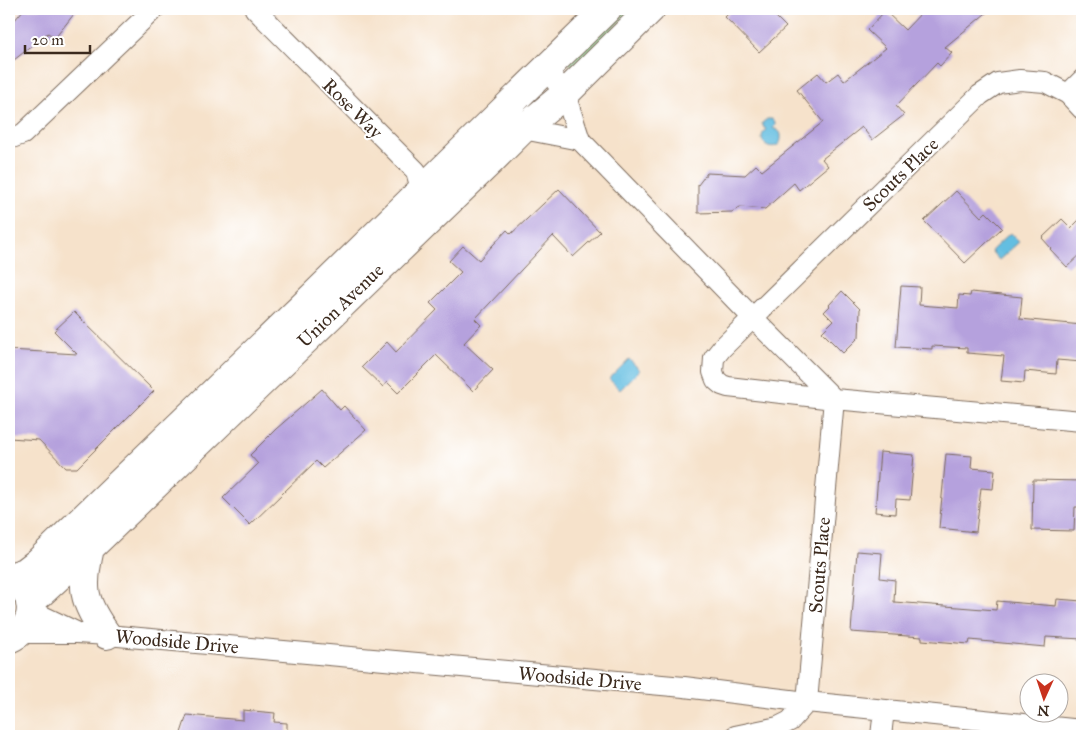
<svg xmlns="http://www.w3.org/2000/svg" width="1091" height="745" viewBox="0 0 1091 745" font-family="'IM FELL Great Primer',serif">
  <rect width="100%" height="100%" fill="#fff"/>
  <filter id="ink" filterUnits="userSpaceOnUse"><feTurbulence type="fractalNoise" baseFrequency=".02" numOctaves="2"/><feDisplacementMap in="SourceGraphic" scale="10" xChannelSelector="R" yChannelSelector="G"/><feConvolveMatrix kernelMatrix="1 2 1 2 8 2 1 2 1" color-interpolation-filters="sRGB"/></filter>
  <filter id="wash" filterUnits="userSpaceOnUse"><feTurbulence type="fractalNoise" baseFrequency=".0096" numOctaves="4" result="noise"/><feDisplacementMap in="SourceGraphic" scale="20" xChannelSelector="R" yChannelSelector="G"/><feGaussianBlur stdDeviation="1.12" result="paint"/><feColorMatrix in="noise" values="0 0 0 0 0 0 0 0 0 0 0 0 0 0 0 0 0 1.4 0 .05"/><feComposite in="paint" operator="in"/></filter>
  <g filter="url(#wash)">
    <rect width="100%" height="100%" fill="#f6e2cb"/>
    <path fill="#8dd793" stroke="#648058" d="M621,9H633L576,65H570L568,61Z"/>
    <path fill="#64bee1" stroke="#507480" d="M767,119H772L775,122V126L773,128C777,130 781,131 781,136C783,155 751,146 766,129L764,128L762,123Z
      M1010,233L1019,242L999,260L991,251Z
      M629,359L640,370L620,390L609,379Z"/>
    <g id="blocks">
      <path fill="#b5a1dd" d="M24,9H78L55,38L48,33L9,64V27Z
        M733,9H768L786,27L759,52L725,17Z
        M925,9H991L945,47L952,53L940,66L937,63L896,106L904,115L872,140L862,127L822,159L828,166L799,190L794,183L765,209L740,207L732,212L698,213V185L707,173L745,175L756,165L762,171L823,122L797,90L818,73L826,82L838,73L844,81L886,48L867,30L885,11L905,30Z
        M559,189L600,232L573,257L553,236L475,319L481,325L464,343L493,370L473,391L436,355L398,393L387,382L383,387L362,367L387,342L396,352L437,310L430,303L461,272L449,261L463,246L479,260L507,230L511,234Z
        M956,191L981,217L986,212L1002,228L965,263L924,221Z
        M1082,217V253L1067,267L1050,249L1051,248L1042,238L1062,219L1071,228Z
        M901,286L920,287L919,305L958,308L959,295L970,296L971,292L1022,297L1020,319L1082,325V362L1057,360L1056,374L1025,371L1024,383L1001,381L1004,356L967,353V348L932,346V349L896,347Z
        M842,291L860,309L859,337L843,353L822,332L833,321L824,312L830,306L829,305Z
        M74,312L154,391L77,468H66L39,440L9,438V350L77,354L54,331Z
        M322,389L340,410L344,406L366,430L323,468L316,461L250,525L223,498L258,464L250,455L276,429Z
        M880,452L914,455L910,500L896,499L895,514L875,512Z
        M946,454L972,456L971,468L995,470L993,489L981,488L976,532L939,528Z
        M1033,480L1082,481V507H1075L1074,531L1032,530Z
        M857,551L882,553L880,578L895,580L894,602L996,610L997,601L1056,606L1057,599L1082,601V639L1046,637L1045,647L970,640L969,644L922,640V637L851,632Z
        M243,710L275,713L274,722L287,723V736H180L187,715L243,720Z"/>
    </g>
  </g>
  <g filter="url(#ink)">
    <use href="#blocks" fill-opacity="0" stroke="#7c6a5b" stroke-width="1"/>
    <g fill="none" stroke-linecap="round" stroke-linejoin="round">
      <g stroke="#7c6a5b" stroke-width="22">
        <path id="street" d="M255,9L416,171L424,200
          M546,68L565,94L580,140L753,318L834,399
          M1068,94L1082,80
          M1082,109L1068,94L1045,82L1020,80L998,83L980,95L722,348L714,358L713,372L716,380L722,385L728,387L834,399L1082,421
          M516,122L523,129L580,140
          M9,139L23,134L154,9
          M30,610L76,632
          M19,633H77L107,635L684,687L807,702L1082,730
          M735,736L778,727L790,721L807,702L834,399
          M881,736L884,710"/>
      </g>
      <g stroke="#7c6a5b" stroke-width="30">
        <path id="secondary" d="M90,548C81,588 82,601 107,635
          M9,577L25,572L38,562L304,305L607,9
          M30,603L90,548L493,159L523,129L565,94L651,9
          M9,639C32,629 37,606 23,587"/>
      </g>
      <use href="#street" stroke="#fff" stroke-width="20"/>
      <use href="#secondary" stroke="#fff" stroke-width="28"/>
    </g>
  </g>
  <g text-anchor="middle" stroke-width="4" stroke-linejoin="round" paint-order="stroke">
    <g font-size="19" fill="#3b2a1e" stroke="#fff">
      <text transform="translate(353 108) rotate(45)" y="7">Rose Way</text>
      <text transform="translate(900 174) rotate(-44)" y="7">Scouts Place</text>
      <text transform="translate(340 305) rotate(-44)" y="7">Union Avenue</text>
      <text transform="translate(819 565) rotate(-85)" y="7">Scouts Place</text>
      <text transform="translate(177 641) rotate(5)" y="7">Woodside Drive</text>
      <text transform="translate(580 678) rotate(5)" y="7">Woodside Drive</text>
    </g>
  </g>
  <rect width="1091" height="745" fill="none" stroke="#fff" stroke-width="30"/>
  <g transform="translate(1044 698) rotate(183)"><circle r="24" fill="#ffffff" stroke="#b1aaa5"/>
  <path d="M0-4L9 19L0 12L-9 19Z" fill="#c8321e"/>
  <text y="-8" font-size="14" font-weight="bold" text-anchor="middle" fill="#3b2a1e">N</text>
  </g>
  <path d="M25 45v8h65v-8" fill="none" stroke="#3b2a1e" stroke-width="2.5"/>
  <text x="32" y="45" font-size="15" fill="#3b2a1e" stroke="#ffffff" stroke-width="4" paint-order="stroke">20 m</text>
</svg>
